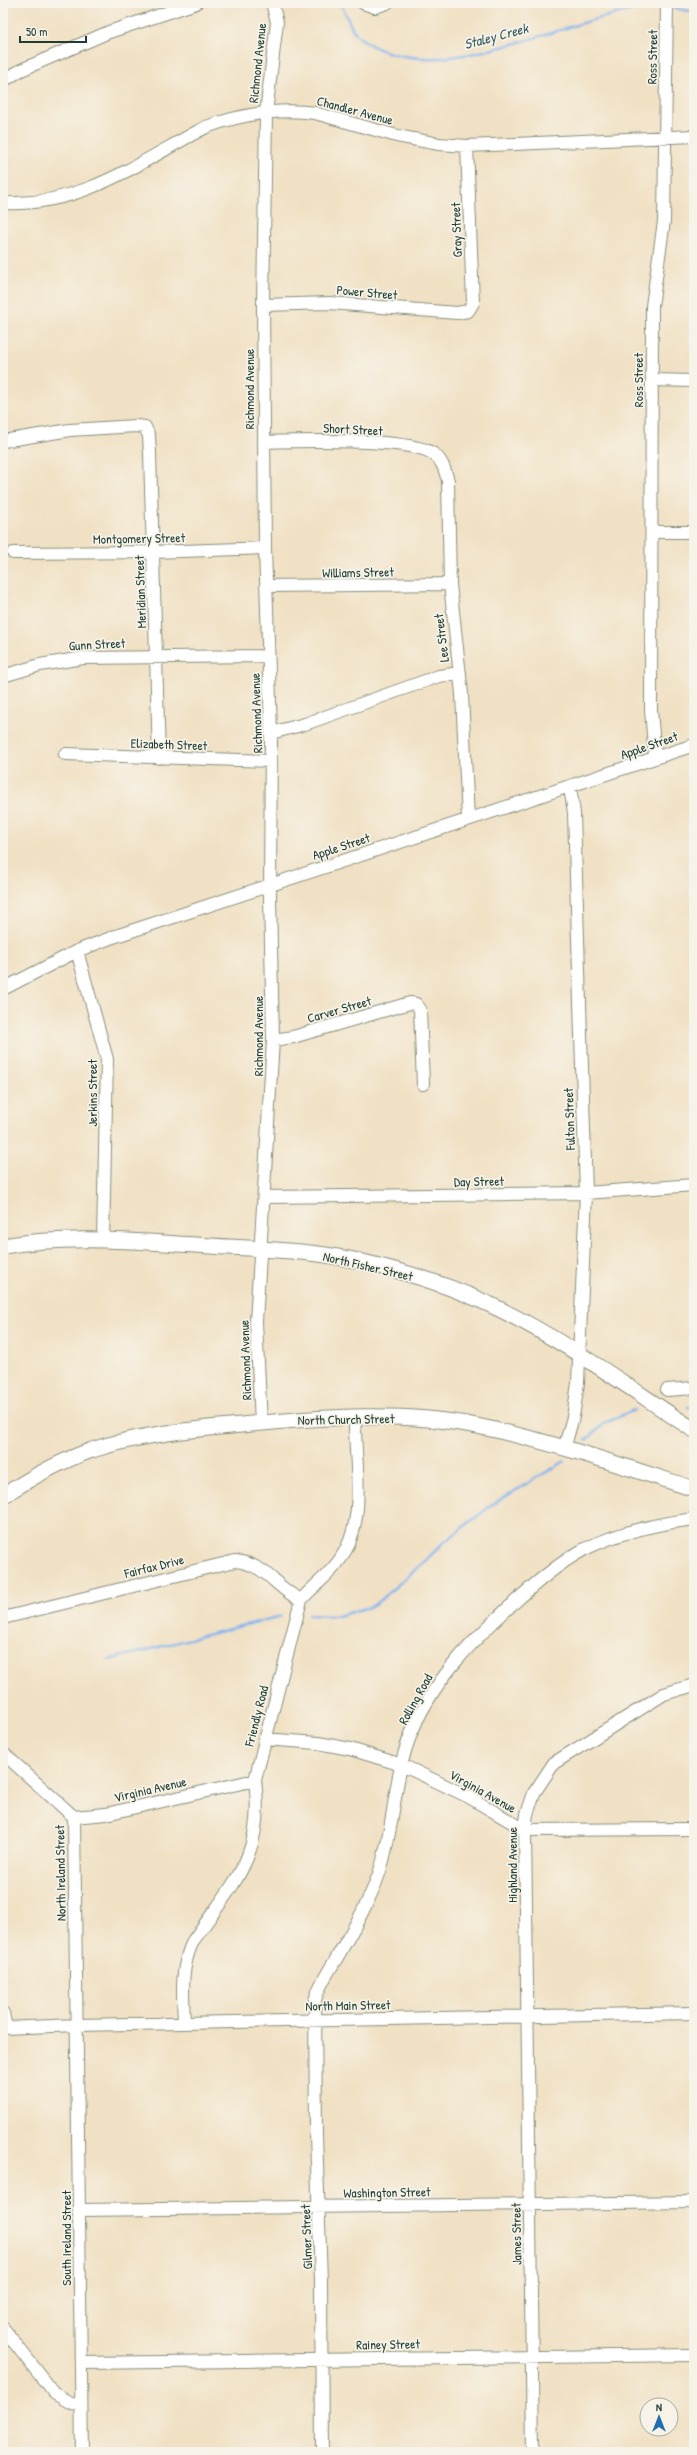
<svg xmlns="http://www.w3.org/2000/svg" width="697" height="2455" viewBox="0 0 697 2455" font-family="'Patrick Hand',sans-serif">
  <rect width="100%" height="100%" fill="#f7f3e8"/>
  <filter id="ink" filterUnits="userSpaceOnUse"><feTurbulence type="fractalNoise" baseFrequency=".025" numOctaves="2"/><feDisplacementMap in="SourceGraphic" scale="8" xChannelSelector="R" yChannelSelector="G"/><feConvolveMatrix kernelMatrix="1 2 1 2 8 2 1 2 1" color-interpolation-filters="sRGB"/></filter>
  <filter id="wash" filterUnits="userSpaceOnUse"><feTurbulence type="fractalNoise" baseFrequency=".012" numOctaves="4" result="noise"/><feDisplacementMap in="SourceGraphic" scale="16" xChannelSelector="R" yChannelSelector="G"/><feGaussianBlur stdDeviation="0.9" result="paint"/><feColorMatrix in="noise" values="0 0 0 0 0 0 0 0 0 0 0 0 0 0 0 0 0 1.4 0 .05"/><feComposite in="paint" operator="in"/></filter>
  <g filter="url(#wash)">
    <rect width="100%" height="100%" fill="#f1e1c4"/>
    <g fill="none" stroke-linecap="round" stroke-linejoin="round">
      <path stroke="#81b4ee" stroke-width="2.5" d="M339,3C348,13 348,28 359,37C433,96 570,14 655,7
        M674,8L694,12
        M688,1407L694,1408
        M586,1440L605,1423L634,1410
        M309,1615L338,1616L373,1606L422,1564L443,1543L493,1504L565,1461
        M108,1660L281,1616"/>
    </g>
  </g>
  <g filter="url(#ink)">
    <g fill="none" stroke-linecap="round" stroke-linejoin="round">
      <g stroke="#888f7c" stroke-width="14">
        <path id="minor" d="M363,3L375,7L387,3
          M3,81L21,70L109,32L196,3
          M3,203C82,207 139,162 206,127C240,115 279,108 315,113L397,136L439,144L467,146L694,136
          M263,305L330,303L457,313L468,311L473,303L467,146
          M652,380L694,381
          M3,441L70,430L136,426L145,427L149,436L150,454L159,758
          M264,442C296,441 409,438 432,453C442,459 445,470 448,481L450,584L462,694L468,819
          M653,532H694
          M13,553L153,552L265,548
          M267,586L450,584
          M3,676L40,665L83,658L267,656
          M271,733L305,724L439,676L460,673
          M65,754L271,761
          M655,758L651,710L652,306L664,221L667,3
          M77,951L107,1059L103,1239
          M3,989L77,951L113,937L694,745
          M273,1040L293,1037L410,1003L416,1004L420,1009L423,1084
          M265,1197L586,1193L694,1185
          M667,1390L694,1388
          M261,1423L256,1322L273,1040L270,897L271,733L265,548L263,305L266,113L277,22L272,3
          M564,1449L573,1417L578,1383L586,1193L574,813L570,787
          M3,1618L235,1561C267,1564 275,1588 301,1600
          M264,1739L318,1743L350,1749L402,1765L469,1797L525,1830L694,1829
          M3,1753L74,1817L82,2452
          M74,1817L106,1814L255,1780
          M3,2013L6,2028
          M184,2023C183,1994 180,1968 193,1941C233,1883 265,1856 255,1780L301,1600C313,1586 330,1575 341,1558C368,1518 354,1463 355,1418
          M3,2028L77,2025L694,2013
          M80,2210L694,2202
          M3,2328L54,2393L71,2403L81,2404
          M81,2363L694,2355
          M322,2452L321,2281L316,2134L315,2000C320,1982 330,1970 339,1954C354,1928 369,1902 379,1874C394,1830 393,1783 409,1739C431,1681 473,1640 517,1600C538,1581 559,1563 583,1550C618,1532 655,1524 694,1519
          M533,2452L525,1830L527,1814L534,1793L554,1763L664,1694L694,1685"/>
      </g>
      <g stroke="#888f7c" stroke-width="17">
        <path id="major" d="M3,1246C67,1235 131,1241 195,1245C252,1249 311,1249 367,1263C410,1273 453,1287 493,1306C564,1340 628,1387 694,1430
          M3,1496C30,1478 61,1461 92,1450C144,1433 197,1429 251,1424C325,1417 403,1411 477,1426C550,1441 623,1466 694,1489"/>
      </g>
      <use href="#minor" stroke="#fff" stroke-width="12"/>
      <use href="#major" stroke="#fff" stroke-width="15"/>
    </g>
  </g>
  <g text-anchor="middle" stroke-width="3.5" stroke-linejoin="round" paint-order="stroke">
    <g font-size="13" fill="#1f3d34" stroke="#f7f3e8">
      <text transform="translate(652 57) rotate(-89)" y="5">Ross Street</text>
      <text transform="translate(257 63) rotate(-84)" y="5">Richmond Avenue</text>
      <text transform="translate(355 110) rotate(15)" y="5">Chandler Avenue</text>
      <text transform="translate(456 230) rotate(-92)" y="5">Gray Street</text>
      <text transform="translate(367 292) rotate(5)" y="5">Power Street</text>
      <text transform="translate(638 380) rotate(-90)" y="5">Ross Street</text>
      <text transform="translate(249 389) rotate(-90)" y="5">Richmond Avenue</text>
      <text transform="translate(353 429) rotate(3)" y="5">Short Street</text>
      <text transform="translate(139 538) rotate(-1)" y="5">Montgomery Street</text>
      <text transform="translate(358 572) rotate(-1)" y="5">Williams Street</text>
      <text transform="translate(140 592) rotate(-92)" y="5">Meridian Street</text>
      <text transform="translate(441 638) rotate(-97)" y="5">Lee Street</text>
      <text transform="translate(97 644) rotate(-3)" y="5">Gunn Street</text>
      <text transform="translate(256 713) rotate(-92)" y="5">Richmond Avenue</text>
      <text transform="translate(169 744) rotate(2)" y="5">Elizabeth Street</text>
      <text transform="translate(649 745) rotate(-19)" y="5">Apple Street</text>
      <text transform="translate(341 846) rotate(-18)" y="5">Apple Street</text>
      <text transform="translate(339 1009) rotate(-16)" y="5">Carver Street</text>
      <text transform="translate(258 1036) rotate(-90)" y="5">Richmond Avenue</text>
      <text transform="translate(92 1093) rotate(-90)" y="5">Jerkins Street</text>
      <text transform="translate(569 1119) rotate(-92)" y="5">Fulton Street</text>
      <text transform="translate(479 1181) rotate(-1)" y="5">Day Street</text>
      <text transform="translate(368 1266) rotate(13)" y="5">North Fisher Street</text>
      <text transform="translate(245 1360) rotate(-92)" y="5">Richmond Avenue</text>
      <text transform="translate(346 1419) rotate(-1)" y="5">North Church Street</text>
      <text transform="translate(154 1566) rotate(-14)" y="5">Fairfax Drive</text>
      <text transform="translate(415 1699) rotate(-61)" y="5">Rolling Road</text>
      <text transform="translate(256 1716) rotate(-76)" y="5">Friendly Road</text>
      <text transform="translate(150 1789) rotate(-13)" y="5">Virginia Avenue</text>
      <text transform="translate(483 1791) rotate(29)" y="5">Virginia Avenue</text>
      <text transform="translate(512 1865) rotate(-90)" y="5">Highland Avenue</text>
      <text transform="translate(60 1873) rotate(-91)" y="5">North Ireland Street</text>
      <text transform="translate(348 2005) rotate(-1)" y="5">North Main Street</text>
      <text transform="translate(387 2192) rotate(-1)" y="5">Washington Street</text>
      <text transform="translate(516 2234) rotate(-91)" y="5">James Street</text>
      <text transform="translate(306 2237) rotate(-92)" y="5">Gilmer Street</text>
      <text transform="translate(66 2238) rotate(-90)" y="5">South Ireland Street</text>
      <text transform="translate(388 2344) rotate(-1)" y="5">Rainey Street</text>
    </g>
    <g font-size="14" font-style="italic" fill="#385b62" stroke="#f7f3e8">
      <text transform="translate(496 36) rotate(-15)" y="5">Staley Creek</text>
    </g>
  </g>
  <rect width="697" height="2455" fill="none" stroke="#f7f3e8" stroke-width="16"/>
  <g transform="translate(659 2417)"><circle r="19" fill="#f7f3e8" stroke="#a1aaa0"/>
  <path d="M0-3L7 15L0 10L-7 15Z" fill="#1f6fb2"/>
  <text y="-6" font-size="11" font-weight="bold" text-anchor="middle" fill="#1f3d34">N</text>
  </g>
  <path d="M20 36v6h66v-6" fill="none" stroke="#1f3d34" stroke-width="2"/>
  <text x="26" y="36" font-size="12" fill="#1f3d34" stroke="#f7f3e8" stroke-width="3" paint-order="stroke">50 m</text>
</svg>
